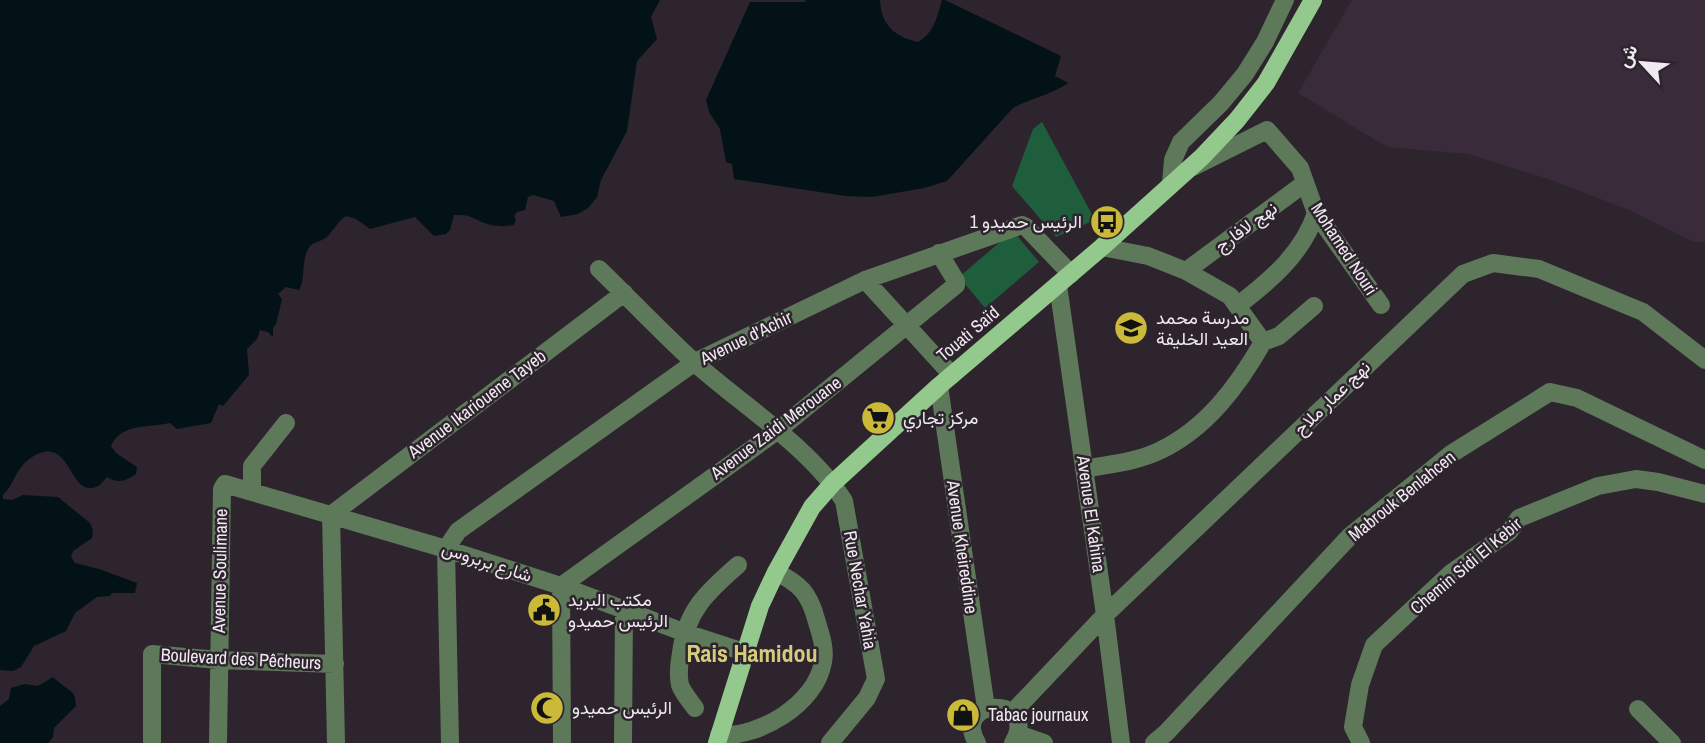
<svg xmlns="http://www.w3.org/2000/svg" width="1705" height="743" viewBox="0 0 1705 743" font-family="'Archivo Narrow',Vazirmatn,sans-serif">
  <rect width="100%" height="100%" fill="#2d242d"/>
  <path fill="#392b39" d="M1352,0H1705V243L1692,241L1629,210L1551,180L1468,154L1387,147L1298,93Z"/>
  <path fill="#1e5e3d" d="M1042,122L1095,220L1056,237L1012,186L1033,129Z
    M1013,231L1039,262L985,308L959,277Z"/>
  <path fill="#031217" d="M0,0H660L651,17L657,39L637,61L627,131L601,180L597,197L588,208L578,214L561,217L554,201L533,195L528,197L525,210L517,212L514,216L516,220L514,225C506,226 499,227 491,225C475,221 474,214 454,215L450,230L446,234L434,236L415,217L370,229L356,219L346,216C337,222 334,230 327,237C319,244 309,239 305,258C302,270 305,279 299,290L286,287L278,294L282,299L276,324L273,328V337L268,332L260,330L257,339L247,349L249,375L223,406L219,404L211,423L177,429L170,423C148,428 121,423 111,446L116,453L137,467L136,474C126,481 118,484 107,477C104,480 100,486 96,487C67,498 72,428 28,460C15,470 14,485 3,495V499L12,500L23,495L58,497L90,523L93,530L92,538L73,551L71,557L75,563L99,569L137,583L135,593H112L110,596L97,597L75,613L66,631L34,646L21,667L13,671L0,670Z
    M806,0H880C881,25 895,37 918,42C934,33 937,17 942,0H945L1061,56L1055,76L1068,83C1051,95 1031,98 1013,108L947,181L924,188L872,197L846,196L734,179L732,164L726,162L720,129L709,112L706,100L750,2H805Z
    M53,677C58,683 73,691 74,695C76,699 75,702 76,706L54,728L53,737L48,743H0V706L9,699L11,688L25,684L38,686Z"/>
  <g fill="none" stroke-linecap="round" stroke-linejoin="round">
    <path stroke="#5e785a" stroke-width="18" d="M1193,167L1267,130L1300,168L1316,213L1381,305
      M1171,184L1173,160L1181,142L1221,103L1245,74L1265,42L1285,0
      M599,269C631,300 662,333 695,363C742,405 811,448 844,501L876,679L867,698L830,743
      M1186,271L1305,183
      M865,280L952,375
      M1058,285L1105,615L1121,743
      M1237,306C1270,281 1303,253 1316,213
      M1263,342L1279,336L1314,306
      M939,386L986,708
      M1084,469C1109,464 1136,462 1159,451C1206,429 1238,386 1263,342L1230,296L1186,271L1148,256L1102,247
      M252,491V466L286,423
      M695,708C690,701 683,693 680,685C678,675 679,663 681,653C686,611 707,592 738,565
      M1638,709L1672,743
      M1012,713L1105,615L1463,274L1493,263L1539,269L1643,312L1705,360
      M1018,734L1044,743
      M719,735C759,738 816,704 823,662C826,648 820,633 816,619C809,593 800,584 776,572
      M152,743V654L218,660L335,664
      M218,743L222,489L225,484L446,549L561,586L683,632L744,652
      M336,743L331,515L624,293
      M450,743L446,549L458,531L695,362L865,280L1022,225L1026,227L1071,274
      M562,743L561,586L777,431L956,285V281L939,253
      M623,743L624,610
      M977,743C950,696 1041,696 1013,743
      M1154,743L1166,733L1350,536L1451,454L1550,392L1577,398L1705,460
      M1361,743L1353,727L1360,685L1374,645L1451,573L1509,532L1519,518L1598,486L1636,479L1658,482L1705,494"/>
    <path stroke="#93c98c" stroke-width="18" d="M717,743L760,606L776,572L812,507L833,483L939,386L1102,247L1202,157L1237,120L1266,83L1313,0"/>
  </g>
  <defs>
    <g id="bus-disc" transform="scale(1.75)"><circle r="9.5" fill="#cbba39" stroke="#2d242d"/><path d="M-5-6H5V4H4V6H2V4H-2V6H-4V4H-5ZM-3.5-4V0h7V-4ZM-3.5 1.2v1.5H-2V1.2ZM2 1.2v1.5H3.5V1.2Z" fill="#111"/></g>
    <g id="school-disc" transform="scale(1.75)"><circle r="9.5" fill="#cbba39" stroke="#2d242d"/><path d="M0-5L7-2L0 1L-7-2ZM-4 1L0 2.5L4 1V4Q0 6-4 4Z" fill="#111"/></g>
    <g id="supermarket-disc" transform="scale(1.75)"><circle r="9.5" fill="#cbba39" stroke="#2d242d"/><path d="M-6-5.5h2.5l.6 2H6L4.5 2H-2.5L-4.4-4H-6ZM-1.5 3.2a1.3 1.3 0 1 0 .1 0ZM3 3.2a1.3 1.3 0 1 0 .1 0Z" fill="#111"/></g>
    <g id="civic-disc" transform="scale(1.75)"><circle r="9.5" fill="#cbba39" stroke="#2d242d"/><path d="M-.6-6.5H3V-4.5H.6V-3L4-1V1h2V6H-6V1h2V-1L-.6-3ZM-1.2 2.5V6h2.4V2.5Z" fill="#111"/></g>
    <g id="mosque-disc" transform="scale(1.75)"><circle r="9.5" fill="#cbba39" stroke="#2d242d"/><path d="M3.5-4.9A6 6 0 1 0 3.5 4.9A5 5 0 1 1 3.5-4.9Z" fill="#111"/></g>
    <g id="shop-disc" transform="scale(1.75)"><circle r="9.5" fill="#cbba39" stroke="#2d242d"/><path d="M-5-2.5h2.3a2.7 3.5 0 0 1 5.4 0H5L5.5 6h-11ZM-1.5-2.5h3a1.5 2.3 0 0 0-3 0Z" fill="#111"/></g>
  </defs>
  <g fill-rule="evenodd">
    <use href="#bus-disc" x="1107" y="222"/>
    <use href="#school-disc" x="1131" y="328"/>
    <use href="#supermarket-disc" x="878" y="418"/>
    <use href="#civic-disc" x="544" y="610"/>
    <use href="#mosque-disc" x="547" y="708"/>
    <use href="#shop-disc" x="963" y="715"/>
  </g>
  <g text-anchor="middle" stroke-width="5" stroke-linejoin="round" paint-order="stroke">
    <g font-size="18" fill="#f0e9f0" stroke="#2d242d" text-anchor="start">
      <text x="1082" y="228" text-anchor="end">الرئيس حميدو 1</text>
      <text x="1156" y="324">مدرسة محمد<tspan x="1156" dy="21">العيد الخليفة</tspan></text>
      <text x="903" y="424">مركز تجاري</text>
      <text x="568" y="606">مكتب البريد<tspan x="568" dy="21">الرئيس حميدو</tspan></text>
      <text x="572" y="714">الرئيس حميدو</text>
      <text x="988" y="721">Tabac journaux</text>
    </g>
    <g font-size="18" fill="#f0e9f0" stroke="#2d242d">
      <text transform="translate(1246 227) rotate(-36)" y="6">نهج لافارج</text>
      <text transform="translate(1344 249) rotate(57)" y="6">Mohamed Nouri</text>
      <text transform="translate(968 334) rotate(-40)" y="6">Touati Saïd</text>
      <text transform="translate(746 338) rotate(-26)" y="6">Avenue d'Achir</text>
      <text transform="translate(1332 398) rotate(-44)" y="6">نهج عمار ملاح</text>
      <text transform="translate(477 404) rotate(-37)" y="6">Avenue Ikariouene Tayeb</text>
      <text transform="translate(776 428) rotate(-37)" y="6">Avenue Zaidi Merouane</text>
      <text transform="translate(1402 496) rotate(-39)" y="6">Mabrouk Benlahcen</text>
      <text transform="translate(1091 514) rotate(82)" y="6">Avenue El Kahina</text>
      <text transform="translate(962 547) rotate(82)" y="6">Avenue Kheireddine</text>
      <text transform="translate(487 562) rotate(18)" y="6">شارع بربروس</text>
      <text transform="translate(1466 566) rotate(-40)" y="6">Chemin Sidi El Kebir</text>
      <text transform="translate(220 571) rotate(-89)" y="6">Avenue Soulimane</text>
      <text transform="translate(860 590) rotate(80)" y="6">Rue Nechar Yahia</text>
      <text transform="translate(241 659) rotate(3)" y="6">Boulevard des Pêcheurs</text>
    </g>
    <g font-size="24" font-weight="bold" fill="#d6cb7d" stroke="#2d242d">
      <text x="752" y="662">Rais Hamidou</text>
    </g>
  </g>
  <g transform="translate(1642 63) rotate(296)" stroke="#2d242d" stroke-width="5" paint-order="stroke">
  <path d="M0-5L12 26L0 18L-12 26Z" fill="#f0e9f0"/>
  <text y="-10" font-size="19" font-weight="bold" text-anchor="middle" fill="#f0e9f0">ش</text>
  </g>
</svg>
